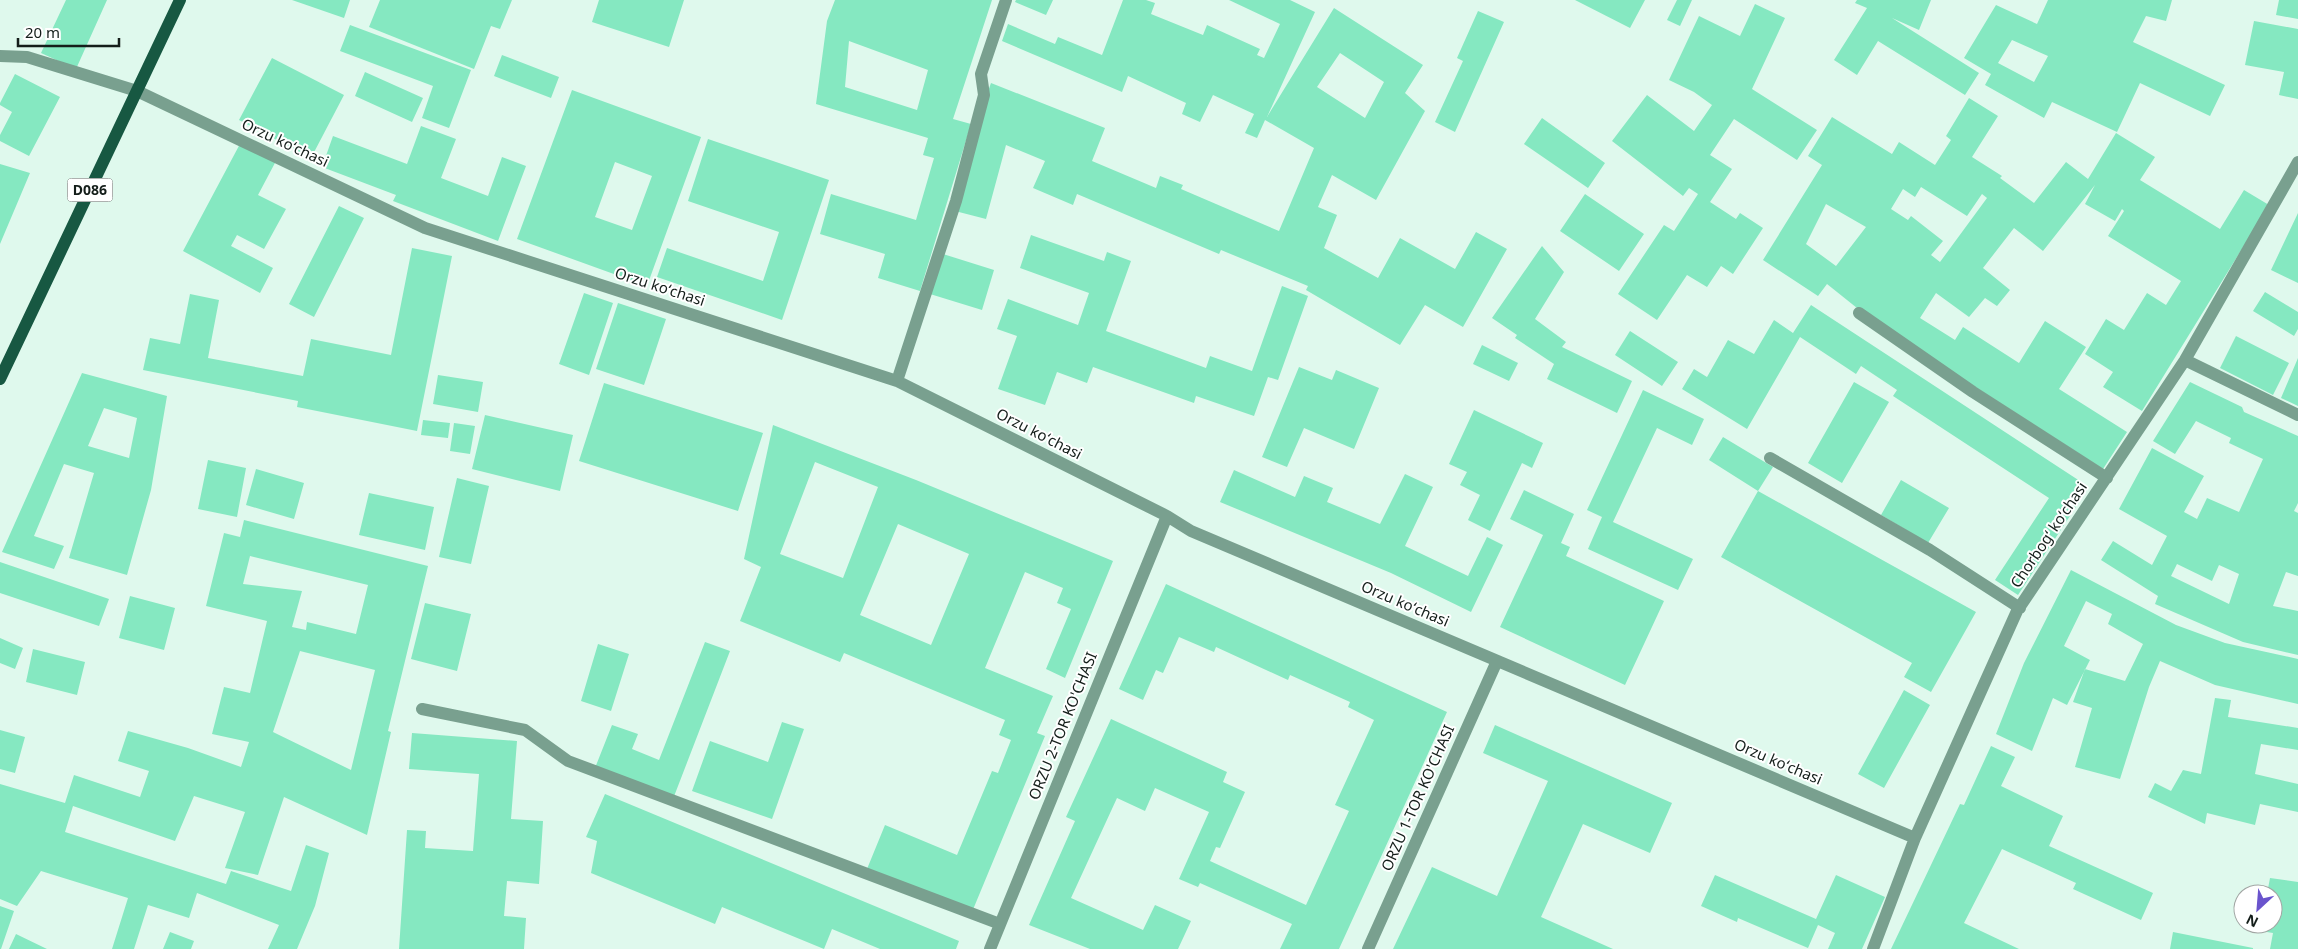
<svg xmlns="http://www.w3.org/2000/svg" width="2298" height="949" viewBox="0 0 2298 949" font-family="'Noto Sans',sans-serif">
  <rect width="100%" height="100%" fill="#dff9ed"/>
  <path fill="#85e8c1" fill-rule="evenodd" d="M66,0H107L76,69L41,53Z
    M292,0H350L344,18Z
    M380,0H512L500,29L491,26L474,69L369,27Z
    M599,0H684L669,47L592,22Z
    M835,0H992L953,119L971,124L920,291L878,278L885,254L820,234L831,194L916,220L934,158L923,155L928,138L816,104L827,21ZM849,41L928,70L917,110L845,87Z
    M1016,0H1053L1046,15L1015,2Z
    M1123,0H1146L1155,3L1151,14L1203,35L1207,25L1260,49L1257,55L1264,58L1280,24L1229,0H1290L1315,12L1267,117L1334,8L1423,65L1405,93L1425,111L1376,200L1332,175L1318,207L1337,215L1324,248L1378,278L1400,238L1455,269L1476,232L1507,249L1463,327L1425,305L1400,345L1306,290L1308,286L1221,250L1219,254L1077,194L1073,205L1033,188L1045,161L1006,145L986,219L955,211L983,105L991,83L1105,128L1092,161L1156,188L1160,176L1183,185L1181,189L1279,231L1314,148L1265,120L1257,138L1245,133L1254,114L1213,95L1200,122L1182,114L1186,103L1128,76L1122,92L1002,41L1008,24L1055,44L1058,37L1102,55ZM1340,53L1384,82L1365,118L1317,87Z
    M1575,0H1645L1630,28Z
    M1677,0H1692L1680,26L1667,20Z
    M1857,0H1931L1919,30L1892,18L1979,73L1965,95L1878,41L1857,75L1834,60L1867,8L1855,3Z
    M2048,0H2172L2166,21L2146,16L2133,42L2225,85L2210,116L2140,83L2117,132L2052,102L2044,118L1985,85L1991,74L1964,58L1996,5L2037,24ZM2012,40L2048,56L2034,82L1998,63Z
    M2279,0H2298V19L2276,15Z
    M1755,4L1785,18L1752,89L1817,130L1797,160L1734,119L1710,155L1732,169L1710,202L1736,219L1740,213L1763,228L1733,274L1721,266L1707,287L1687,275L1657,320L1618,294L1664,225L1674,231L1698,194L1689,188L1683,196L1612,141L1647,95L1694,131L1712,105L1694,92L1669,80L1699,16L1740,36Z
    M1478,11L1504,22L1455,132L1435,122L1463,61L1457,58Z
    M2254,21L2298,29V99L2279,95L2284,72L2245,65Z
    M350,25L471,70L449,128L422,118L433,86L340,51Z
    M502,55L559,77L551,98L494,76Z
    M272,58L344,95L311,158L239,120Z
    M365,72L423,98L412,122L355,96Z
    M15,74L60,97L29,156L0,141V135L12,112L0,105V103Z
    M572,90L701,137L647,286L517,239ZM615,162L652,176L632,230L595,217Z
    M1969,98L1998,116L1972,157L2002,176L2000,178L2034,203L2066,162L2088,179L2116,133L2155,157L2140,180L2220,229L2244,190L2269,205L2142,411L2103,387L2113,372L2085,354L2106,319L2124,330L2147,293L2166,305L2181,281L2108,236L2124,211L2122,209L2115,221L2085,204L2095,185L2043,251L2014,228L1983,268L2010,290L1997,306L1985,298L1969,317L1936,293L1920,318L1955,340L1963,327L2019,363L2045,321L2086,347L2059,389L2127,432L2103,469L1877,324L1827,284L1818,296L1763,260L1822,165L1808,156L1832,117L1892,154L1899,142L1935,165L1951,140L1946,136ZM1921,187L1967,216L1982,194L1987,198L1940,262L1931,255L1943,241L1911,216L1908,220L1891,209L1903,189L1915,197ZM1826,204L1866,227L1836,266L1806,244Z
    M1542,118L1605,163L1588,188L1524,144Z
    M421,126L456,139L441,178L488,196L502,157L526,166L498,241L393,201L396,195L322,167L333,136L407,164Z
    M708,139L829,180L782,320L657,277L667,248L763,281L779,232L688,201Z
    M241,142L276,161L258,195L286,209L264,249L237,235L231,246L273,268L260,293L183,251Z
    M0,164L30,173L0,244Z
    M1585,194L1644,234L1619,271L1560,231Z
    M339,206L364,218L314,317L289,304Z
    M2298,213V283L2271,270Z
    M1031,235L1104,261L1107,252L1131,261L1106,331L1206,368L1210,356L1252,371L1282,286L1308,296L1278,380L1268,377L1254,416L1196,396L1194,403L1093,367L1087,383L1057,372L1045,405L998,389L1017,336L997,329L1008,299L1078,325L1089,293L1020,268Z
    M1542,246L1564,272L1535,319L1566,342L1562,347L1632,381L1617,413L1547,379L1554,364L1515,338L1517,335L1492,318Z
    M412,248L452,256L417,431L297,407L298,401L143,370L150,338L180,344L190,294L219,300L208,358L303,376L311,339L391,355Z
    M943,254L994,270L982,310L930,294Z
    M2265,292L2298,312V329L2294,336L2253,311Z
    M584,293L613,303L589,375L559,364Z
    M618,303L666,319L644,385L596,369Z
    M1811,305L2089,487L2018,595L1995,580L2049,498L1893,396L1897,390L1861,366L1856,374L1800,337L1747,429L1682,389L1694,369L1707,377L1728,340L1754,354L1774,320L1793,333Z
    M1630,331L1678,362L1662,386L1615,355Z
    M2236,336L2289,363L2273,395L2220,368Z
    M1482,345L1518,363L1509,381L1473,364Z
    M2298,358V406L2281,398Z
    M1299,367L1332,380L1336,370L1379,388L1354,449L1304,428L1287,467L1262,457Z
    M82,373L167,396L151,490L127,575L69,558L94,473L64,464L34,536L64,546L54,569L2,552ZM104,408L137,418L129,458L88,446Z
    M438,375L483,382L478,412L433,404Z
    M1854,382L1889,402L1842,483L1808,463Z
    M2190,382L2242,407L2244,412L2298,436V503L2294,511L2298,513V576L2286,572L2273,606L2298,611V655L2243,642L2155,604L2158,596L2101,560L2113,541L2152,565L2167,536L2119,509L2152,448L2204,476L2184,512L2197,519L2207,498L2239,512L2263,459L2229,443L2231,438L2196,421L2175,454L2153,441ZM2177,564L2212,581L2219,565L2239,574L2229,604L2171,576Z
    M604,383L763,433L738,511L579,461Z
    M1643,390L1704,419L1692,445L1657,428L1613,522L1693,559L1678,590L1588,549L1602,517L1587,510Z
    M1474,410L1543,443L1532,468L1522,463L1490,531L1468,520L1480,495L1460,485L1467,472L1449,464Z
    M485,415L573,435L560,491L472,469Z
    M423,420L450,423L448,438L421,435Z
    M454,423L475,426L470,454L450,451Z
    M773,425L916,480L1113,561L1065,678L1046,669L1071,609L1057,603L1063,588L1025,572L985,668L1053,696L1037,733L1045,736L972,912L867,869L885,825L957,855L992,771L998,773L1011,740L999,735L1005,720L844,653L840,662L740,621L761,567L744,559ZM815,462L878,487L843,578L780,554ZM898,524L969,554L931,645L860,615Z
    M1723,437L1773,467L1758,491L1709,460Z
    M208,460L246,468L237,517L198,509Z
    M256,469L304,483L294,519L246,505Z
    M1234,470L1295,497L1304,476L1333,488L1327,502L1380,524L1405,474L1433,487L1405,546L1468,576L1487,537L1503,545L1471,612L1391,573L1220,502Z
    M457,478L489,486L471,564L439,557Z
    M1901,480L1949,508L1928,543L1881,515Z
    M1524,490L1574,514L1561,543L1570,547L1566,556L1664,601L1625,685L1500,627L1543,535L1510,519Z
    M1758,491L1976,612L1931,692L1904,677L1912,663L1721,557Z
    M369,493L434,507L425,550L359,535Z
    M244,520L428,566L388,731L391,732L367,835L284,797L258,875L225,868L245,812L194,796L175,841L73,806L65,832L226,884L231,871L291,891L306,845L329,853L315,906L297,949H268L279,925L197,893L189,918L148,905L134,949H112L128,898L41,871L17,906L0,899V784L65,803L74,775L140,797L149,771L118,761L128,731L188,748L241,767L249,742L212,734L224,687L250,693L267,621L206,606L224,533L240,537ZM250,556L368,585L356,634L307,622L306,630L292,627L302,591L243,584ZM300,651L375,670L351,770L273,732Z
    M0,562L109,599L99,626L0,593Z
    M2071,570L2176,625L2225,643L2298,659V704L2215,685L2160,661L2149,687L2120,779L2075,767L2092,708L2073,702L2085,669L2125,681L2143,644L2108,624L2112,614L2086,601L2064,646L2090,660L2067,705L2053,698L2032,751L1996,734L2024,663Z
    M1166,584L1447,712L1339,949H1280L1292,924L1200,883L1198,887L1179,879L1209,812L1155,788L1145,811L1117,798L1071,898L1143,930L1155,905L1191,921L1178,949H1090L1029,925L1075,821L1066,817L1111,719L1227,772L1223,782L1245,792L1220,848L1216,847L1210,861L1306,905L1349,811L1335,805L1374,720L1348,707L1350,702L1290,675L1288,680L1216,647L1214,652L1179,637L1163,673L1156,670L1143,700L1119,689Z
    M130,596L175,608L164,650L119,638Z
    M425,603L471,614L457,671L411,659Z
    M0,638L23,648L15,669L0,663Z
    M705,642L730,651L673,799L595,768L612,725L638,734L632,749L659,760Z
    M598,644L629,654L611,711L581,701Z
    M33,649L85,662L77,695L26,682Z
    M1904,690L1930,705L1884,788L1858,774Z
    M2215,698L2231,700L2228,717L2298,728V750L2261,744L2255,774L2298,784V812L2260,804L2255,825L2207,813L2205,824L2148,797L2155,783L2171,791L2183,770L2201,774Z
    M782,722L804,729L772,819L692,791L710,741L768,762Z
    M1495,725L1672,803L1650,853L1583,824L1541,917L1613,949H1393L1432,867L1497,896L1548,781L1483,753Z
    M0,730L25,737L15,773L0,769Z
    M412,733L517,741L511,819L543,821L539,884L507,881L504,916L526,918L524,949H399L407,830L426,831L425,848L473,851L479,774L409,769Z
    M1991,746L2015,757L2001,786L2063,816L2049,846L2153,893L2141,920L2073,889L2076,883L2002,849L1964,923L2019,949H1891L1960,804L1964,805Z
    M605,794L959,941L956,949H880L832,929L824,949L722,907L715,924L591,873L597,841L586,837Z
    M1715,875L1816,919L1836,875L1885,897L1862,949H1828L1835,933L1818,925L1808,948L1738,918L1737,922L1701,906Z
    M2270,878L2298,882V949H2270L2273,933L2261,931L2263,924H2273V894H2267Z
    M0,906L14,911L1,949H0Z
    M170,932L194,941L191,949H163Z
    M2173,932L2253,948V949H2170Z
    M16,934L47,949H9Z"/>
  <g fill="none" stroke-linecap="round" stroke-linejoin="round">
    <path stroke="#79a08f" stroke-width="12" d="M0,56L27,57L137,91L425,228L897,381L1167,516L1191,531L1915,838
      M1859,313L1973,392L2107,478
      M2185,360L2298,415
      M897,381L956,201L984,95L981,74L1006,0
      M1770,458L1930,550L2020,608
      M422,709L525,730L568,761L1000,924
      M990,949L1167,516
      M1368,949L1497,661
      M1873,949L1915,838L2017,611L2185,360L2298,162"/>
    <path stroke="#175842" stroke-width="12" d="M0,379L180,0"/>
  </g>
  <g text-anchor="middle" stroke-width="4" stroke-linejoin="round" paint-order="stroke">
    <rect fill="#fff" stroke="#5a625f" stroke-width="1" x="67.5" y="178.5" width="45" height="23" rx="4"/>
    <g font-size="14" font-weight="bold" fill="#141e1a">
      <text x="90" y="195">D086</text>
    </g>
    <g font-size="15" fill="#141e1a" stroke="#fff">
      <text transform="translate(285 143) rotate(25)" y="5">Orzu koʻchasi</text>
      <text transform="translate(660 287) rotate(18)" y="5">Orzu koʻchasi</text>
      <text transform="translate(1039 434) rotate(27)" y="5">Orzu koʻchasi</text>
      <text transform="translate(2049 535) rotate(-56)" y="5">Chorbogʻ koʻchasi</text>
      <text transform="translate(1405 604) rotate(23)" y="5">Orzu koʻchasi</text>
      <text transform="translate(1063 726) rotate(-68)" y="5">ORZU 2-TOR KO'CHASI</text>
      <text transform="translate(1778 762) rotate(23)" y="5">Orzu koʻchasi</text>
      <text transform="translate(1418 798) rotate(-66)" y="5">ORZU 1-TOR KO'CHASI</text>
    </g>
  </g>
  <g transform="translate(2258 909) rotate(206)"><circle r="24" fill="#ffffff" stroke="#a1a5a3"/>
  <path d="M0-4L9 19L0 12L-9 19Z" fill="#6a54cd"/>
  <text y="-8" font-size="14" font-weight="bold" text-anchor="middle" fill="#141e1a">N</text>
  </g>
  <path d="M18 38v8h101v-8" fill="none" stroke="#141e1a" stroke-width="2.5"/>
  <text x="25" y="38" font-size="15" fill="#141e1a" stroke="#ffffff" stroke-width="4" paint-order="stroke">20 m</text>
</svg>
